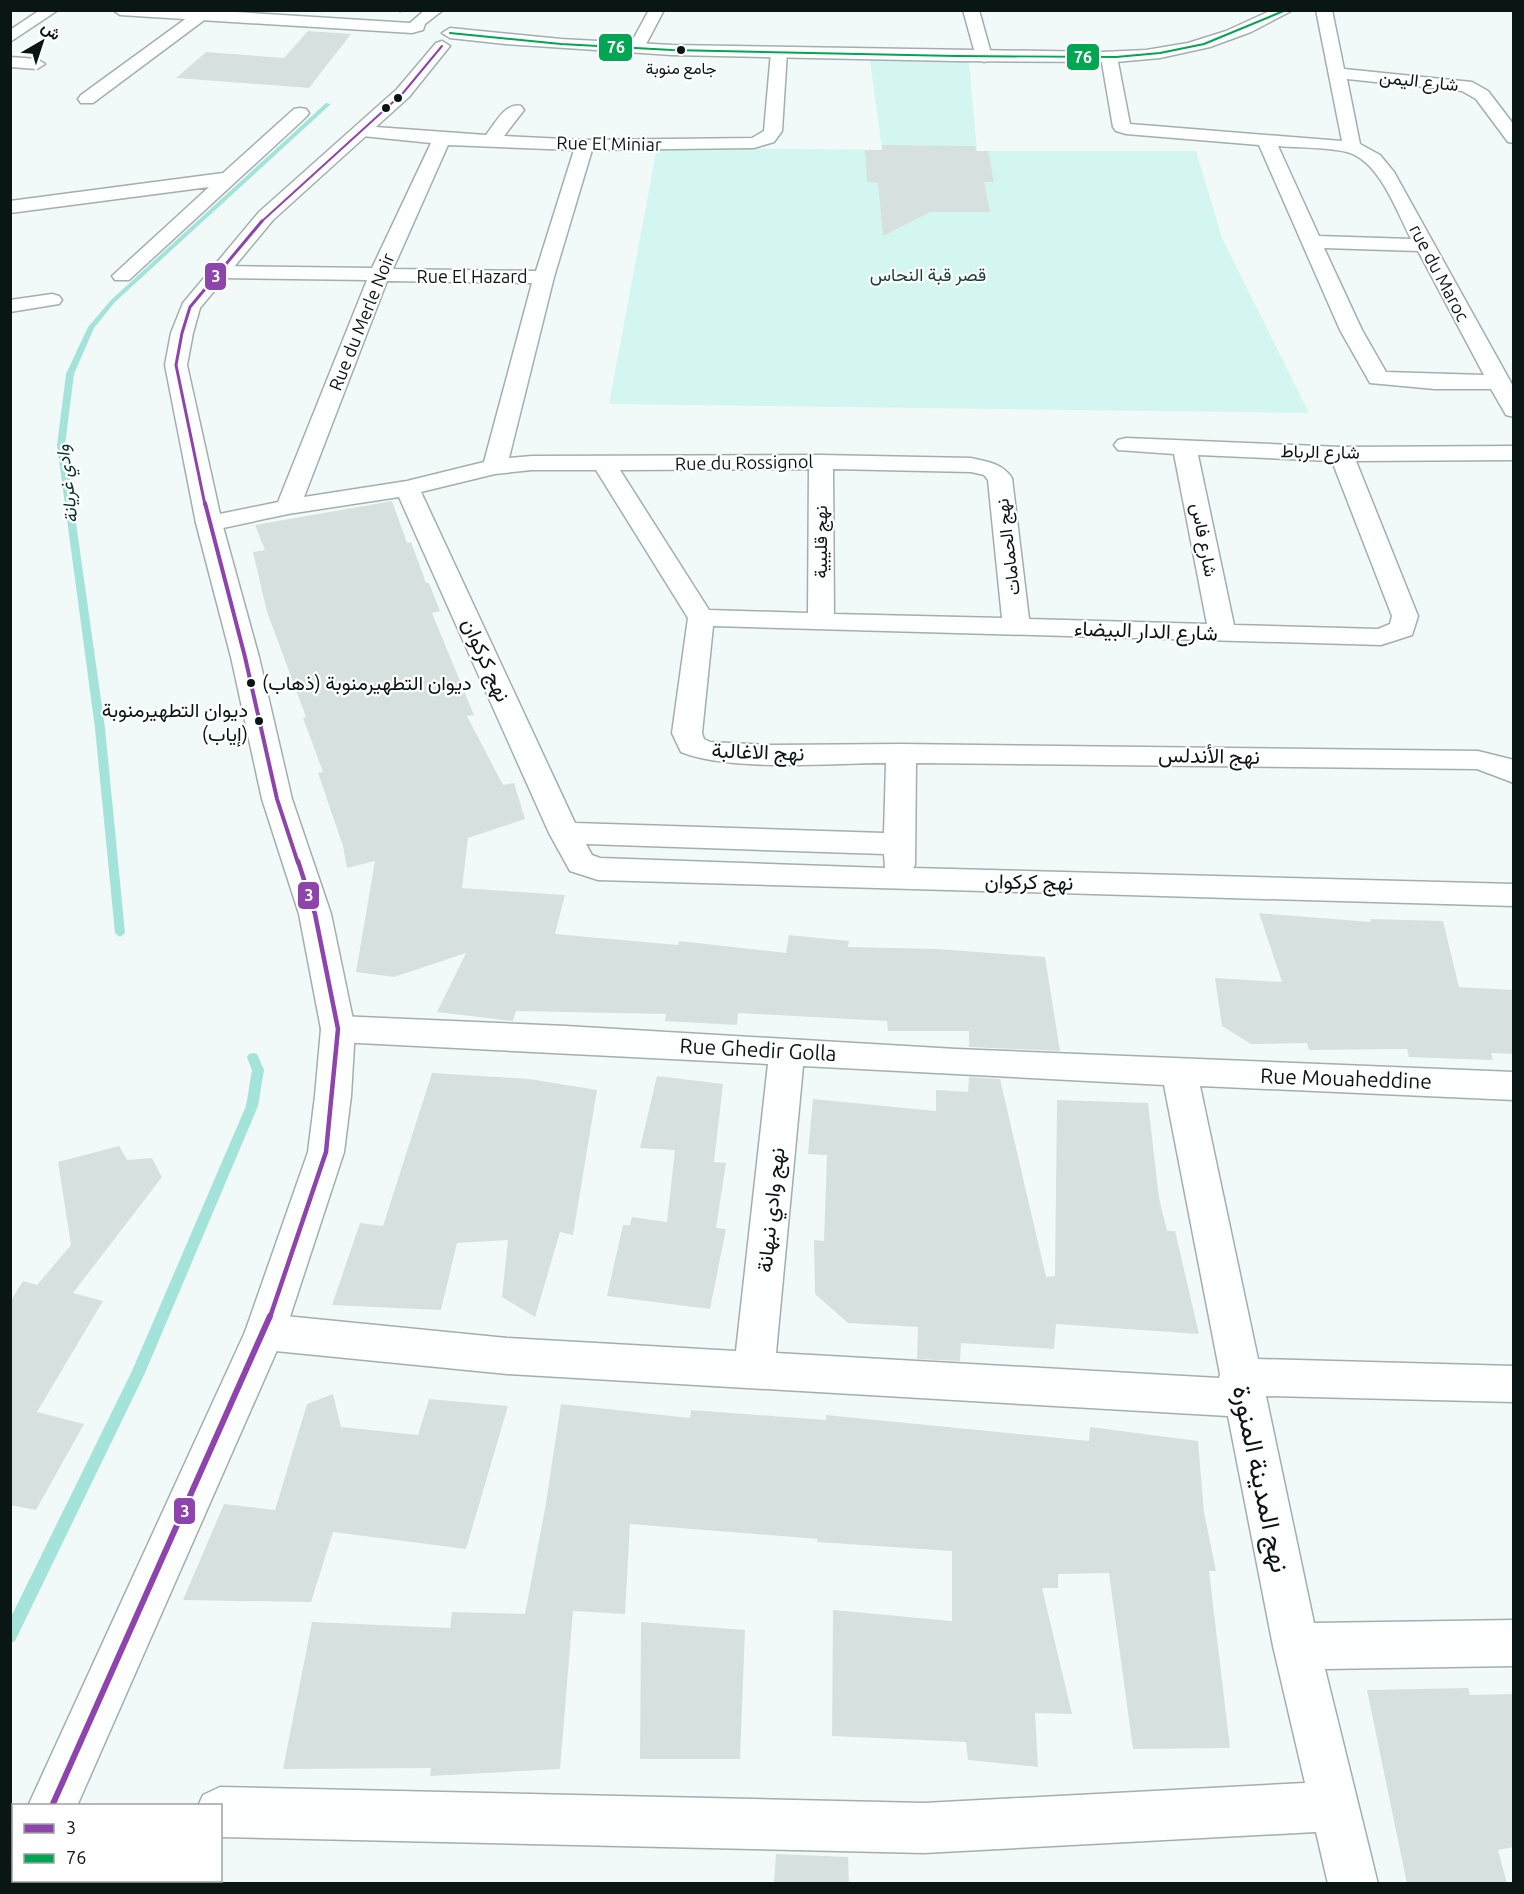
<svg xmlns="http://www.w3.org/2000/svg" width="1524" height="1894" viewBox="0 0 1524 1894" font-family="Ubuntu,Vazirmatn,sans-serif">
  <rect width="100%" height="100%" fill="#f2faf9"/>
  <path fill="#d3f6f0" d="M870,61L969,62L977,151H1196L1222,238L1309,413L609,404L657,147L882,150Z"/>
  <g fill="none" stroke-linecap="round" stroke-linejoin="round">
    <path fill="#a4e3d9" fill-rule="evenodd" d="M399,10H403V12L399,13Z
      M326,103L331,104L115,302L94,328L74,374L65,445L105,728L125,933L120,937L115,933L95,728L57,445L66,374L88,327L111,300Z
      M253,1053L257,1054L264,1070L258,1106L145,1373L15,1641L10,1643V1619L132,1371L246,1106L252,1070L247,1057L249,1054Z"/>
  </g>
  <path fill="#d6e1df" d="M308,31L351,34L309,88L176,78L206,52L284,58Z
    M882,145L975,146L976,151H988L994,182H984L990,212H930L883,236L878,183L867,182L865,150H882Z
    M392,501L407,543L411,542L426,583H429L440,611L432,613L474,715L467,716L503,785L514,783L525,819L468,838L462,888L565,895L555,934L678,945L679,941L786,953L789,935L849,941L848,947L937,949L1045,957L1060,1051L969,1047V1031H888L887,1021L738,1013L737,1025L665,1021L666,1014L516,1011L513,1021L437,1012L466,953L394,977L356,972L375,861L347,868L343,846L318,773L323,772L303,718L306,717L267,612L253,552L265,550L255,525Z
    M1259,913L1371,922L1370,919L1443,921L1459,987L1514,990V1054L1491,1053L1493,1060L1409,1057L1407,1049L1309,1050L1307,1043L1251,1044L1222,1026L1215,978L1282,982Z
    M432,1073L529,1079L597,1090L573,1235L560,1232L535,1317L502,1297L508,1240L457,1243L441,1310L332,1305L360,1223L383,1226Z
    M657,1076L723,1084L714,1162L726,1163L716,1228L726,1229L710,1309L607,1296L623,1225H630L632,1217L667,1222L675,1150L640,1148Z
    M969,1077L1000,1079L1046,1277L1055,1276L1057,1100L1148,1103L1159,1198L1167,1231H1175L1199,1334L1056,1324L1054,1349L961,1343L960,1361L917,1359L918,1327L848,1323L815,1294L814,1240L824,1241L827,1155L808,1154L813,1099L936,1111V1090L968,1092Z
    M119,1146L127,1160L152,1158L162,1177L73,1293L103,1301L37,1412L84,1424L36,1510L10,1505V1302L23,1281L37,1285L71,1245L58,1162Z
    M333,1394L341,1427L418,1435L429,1399L508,1406L466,1549L333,1532L311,1602L183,1600L224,1504L275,1510L307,1404Z
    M561,1404L690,1418L691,1410L826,1420V1415L1089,1441L1090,1427L1198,1441L1204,1512L1216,1571H1209L1230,1748L1133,1749L1109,1573L1058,1574V1588H1042L1072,1714L1035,1713L1038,1767L968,1760L966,1742L832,1736L833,1610L952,1621V1551L817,1542L818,1539L630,1524L625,1614L573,1611L560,1769L430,1776L431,1768L283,1769L312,1622L450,1628L452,1612L525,1614L545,1509Z
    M641,1622L745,1630L740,1759H640Z
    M1468,1688L1470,1695L1514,1694V1847L1498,1850L1507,1884H1407L1367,1690Z
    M776,1854L848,1857L849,1884H774Z"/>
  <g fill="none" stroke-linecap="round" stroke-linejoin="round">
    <g stroke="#a4aead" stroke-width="3">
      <path id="minor" d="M40,10H58L10,42V30Z
        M202,10L209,15L207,18L93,103H81L78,99L81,95L195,12Z
        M649,10H664L643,50H631L629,47Z
        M963,10H979L992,57L990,60L984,62L976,57Z
        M1316,10H1332L1344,69L1472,82L1488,91L1514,125V143L1508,142L1476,99L1462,91L1347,79L1360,144L1380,155L1394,172L1514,388V417L1506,415L1491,389H1435L1370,383L1340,330L1259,145L1126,134L1116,131L1113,127L1101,57L1109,52L1117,57L1130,124L1342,141ZM1278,146C1300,148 1326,147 1347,152C1379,160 1397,212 1411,239L1319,236ZM1324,248L1418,251L1484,375L1386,372L1362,330Z
        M779,47L787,52L782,131L774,142L754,148L592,150L554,277L509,458L532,456L821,455L971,458C988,462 1002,463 1012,478L1029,619L1207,624L1174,454L1118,450L1114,445L1118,440L1126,438L1341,447L1514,446V460L1356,461L1418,616L1412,635L1381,645L713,626L702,733L704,739L710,742L771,745L901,744L1478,751L1514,760V783L1477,769L916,763L915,865L913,868L1514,884V906L598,880L570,871L549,833L399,497L288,514L209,531L200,528L196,523L200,518L278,502L367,280L220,278L213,276L210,272L213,268L220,266L372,268L431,143L362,136L356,135L353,131L356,127L362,126L486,135C495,124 505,102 521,106L524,110L504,136L585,140L752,138L764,131L771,52ZM448,145L574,150L536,271L393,269ZM387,281L532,283L484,462L407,481L304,497ZM1198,455L1332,461L1392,616L1390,624L1378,629L1234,625ZM809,469L808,613L709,610L620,470ZM833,469L971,472L984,475L988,480L1002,618L834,614ZM532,470H596L688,618L672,733L681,752C731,772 829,763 886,763L884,833L575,823L421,492L495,474ZM586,844L884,854L885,868L600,858L592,855Z
        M10,57L37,59L45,64L37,69L10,67Z
        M300,108L306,109L309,113L306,117L129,280H115L112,276L209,187L10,213V201L223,173L294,109Z
        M52,294L59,296L62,300L59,304L10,312V300Z
        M338,1016L566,1026L956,1049L1514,1072V1100L1200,1086L1258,1359L1514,1366V1402L1266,1396L1314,1623L1514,1620V1666L1325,1669L1378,1884H1328L1316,1832L924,1853L220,1837V1806H198L203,1795L220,1787L924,1803L1305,1783L1273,1646L1228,1416L507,1374L265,1350L251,1344L245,1332L251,1320L265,1314L507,1338L736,1351L768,1064L338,1042L326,1038L321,1029L326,1020ZM803,1066L1164,1085L1220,1374L1219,1378L776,1353Z"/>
    </g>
    <g stroke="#a4aead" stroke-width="3">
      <path id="tertiary" d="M113,10H204L410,23L425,10H443L425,24L423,30L412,33L120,15Z
        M1272,10H1293L1251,32L1210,47L1160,58L1116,62L956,61L672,55L505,44L450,38L442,33L450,28L561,39L672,45L1102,52L1146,50L1188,43L1226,31Z
        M442,41L450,46L409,97L273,220L200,308L193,333L187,365L222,523L259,657L292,799L331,914L355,1029L351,1096L344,1152L285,1332L77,1806H28L245,1332L308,1152L315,1096L321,1029L299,914L262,799L231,657L196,523L165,365L171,333L183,303L259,212L397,89L436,43Z
        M14,1859V1880H48L47,1884H10V1860Z"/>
    </g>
    <use href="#minor" fill="#fdfefe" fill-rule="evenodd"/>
    <use href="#tertiary" fill="#fdfefe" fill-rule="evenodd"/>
    <g stroke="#fff" stroke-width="4.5">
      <path id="bus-1-far4" d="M260,223L403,93L442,46"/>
    </g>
    <g stroke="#fff" stroke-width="6">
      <path id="bus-1-far3" d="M205,505L176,365L182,333L190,307L262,221"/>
    </g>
    <g stroke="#fff" stroke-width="8">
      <path id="bus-1-far2" d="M205,503L245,657L277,799L298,863"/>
    </g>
    <g stroke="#fff" stroke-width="9">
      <path id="bus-1-far1" d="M270,1317L326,1152L338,1029L315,914L298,861"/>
    </g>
    <g stroke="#fff" stroke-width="10">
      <path id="bus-1" d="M52,1806L270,1316"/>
    </g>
    <g stroke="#fff" stroke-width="4.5">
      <path id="bus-2" d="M450,33L561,44L672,50L956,56L1116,57L1160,53L1204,44L1286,10"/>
    </g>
    <use href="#bus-1-far4" stroke="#8e44ad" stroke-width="2"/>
    <use href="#bus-1-far3" stroke="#8e44ad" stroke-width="3"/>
    <use href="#bus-1-far2" stroke="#8e44ad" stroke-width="4"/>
    <use href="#bus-1-far1" stroke="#8e44ad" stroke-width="4.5"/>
    <use href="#bus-1" stroke="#8e44ad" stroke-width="6"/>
    <use href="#bus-2" stroke="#00a651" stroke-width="2"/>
  </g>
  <g fill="#091614" stroke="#fff" stroke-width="2">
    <circle cx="681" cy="50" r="5"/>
    <circle cx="398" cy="98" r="5"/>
    <circle cx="386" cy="108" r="5"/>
    <circle cx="251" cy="683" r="5"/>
    <circle cx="259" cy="721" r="5"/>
  </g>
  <g text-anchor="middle" stroke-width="4.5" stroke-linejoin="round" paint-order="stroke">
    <g font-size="16" fill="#091614" stroke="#fff">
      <text x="681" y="74">جامع منوبة</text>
    </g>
    <g font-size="18" fill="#091614" stroke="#fff">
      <text transform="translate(1419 81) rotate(6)" y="6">شارع اليمن</text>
      <text transform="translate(609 144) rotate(1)" y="6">Rue El Miniar</text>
      <text transform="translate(1439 273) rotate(62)" y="6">rue du Maroc</text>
      <text x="472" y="283">Rue El Hazard</text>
      <text transform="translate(362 322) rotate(-68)" y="6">Rue du Merle Noir</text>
      <text transform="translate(1320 452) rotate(1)" y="6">شارع الرباط</text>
      <text transform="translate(744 463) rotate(-1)" y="6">Rue du Rossignol</text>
      <text transform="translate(1204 540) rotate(79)" y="6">شارع فاس</text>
      <text transform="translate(821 542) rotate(-90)" y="6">نهج قليبية</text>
      <text transform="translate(1008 547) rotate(-97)" y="6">نهج الحمامات</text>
    </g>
    <g font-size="18" fill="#18413b" stroke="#fff">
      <text x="928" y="281">قصر قبة النحاس</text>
    </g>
    <g font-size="18" font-style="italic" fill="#07332d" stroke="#fff">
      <text transform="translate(67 484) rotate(-97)" y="6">وادي غريانة</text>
    </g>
    <g font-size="20" fill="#091614" stroke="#fff" text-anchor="start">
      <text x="262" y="690">ديوان التطهيرمنوبة (ذهاب)</text>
      <text x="248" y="717" text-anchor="end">ديوان التطهيرمنوبة<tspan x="248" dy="24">(إياب)</tspan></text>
    </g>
    <g font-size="21" fill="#091614" stroke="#fff">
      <text transform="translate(1146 631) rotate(2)" y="7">شارع الدار البيضاء</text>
      <text transform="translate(486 660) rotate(66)" y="7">نهج كركوان</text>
      <text transform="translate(758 752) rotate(2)" y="7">نهج الاغالبة</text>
      <text transform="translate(1209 756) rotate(1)" y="7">نهج الأندلس</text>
      <text transform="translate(1029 882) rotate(1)" y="7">نهج كركوان</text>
      <text transform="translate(758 1050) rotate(3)" y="7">Rue Ghedir Golla</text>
      <text transform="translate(1346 1079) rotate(2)" y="7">Rue Mouaheddine</text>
      <text transform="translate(771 1210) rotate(-84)" y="7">نهج وادي نبهانة</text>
    </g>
    <g font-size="26" fill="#091614" stroke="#fff">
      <text transform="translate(1261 1479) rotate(78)" y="9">نهج المدينة المنورة</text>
    </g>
  </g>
  <g stroke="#fff" stroke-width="2">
    <rect x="598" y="33" width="35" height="29" rx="6" fill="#00a651"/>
    <rect x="1066" y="43" width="34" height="28" rx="6" fill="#00a651"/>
    <rect x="204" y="262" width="23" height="29" rx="6" fill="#8e44ad"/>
    <rect x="297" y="881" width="23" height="29" rx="6" fill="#8e44ad"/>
    <rect x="173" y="1497" width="23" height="28" rx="6" fill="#8e44ad"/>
  </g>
  <g font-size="16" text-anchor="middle" font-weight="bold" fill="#fff">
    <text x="616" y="53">76</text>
    <text x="1083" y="63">76</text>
    <text x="216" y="282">3</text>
    <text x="309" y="901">3</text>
    <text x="185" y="1517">3</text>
  </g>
  <rect width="1524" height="1894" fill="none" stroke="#091614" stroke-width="24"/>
  <rect x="12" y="1804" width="210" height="78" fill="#ffffff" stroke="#9da2a1" stroke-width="1.5"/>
  <rect x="24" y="1824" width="30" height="9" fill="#8e44ad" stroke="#9da2a1" stroke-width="1.5"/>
  <text x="66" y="1834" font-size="18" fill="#091614">3</text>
  <rect x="24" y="1854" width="30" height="9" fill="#00a651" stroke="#9da2a1" stroke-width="1.5"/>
  <text x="66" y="1864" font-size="18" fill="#091614">76</text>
  <g transform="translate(42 42) rotate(39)" stroke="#ffffff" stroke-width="4.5" paint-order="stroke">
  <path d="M0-4.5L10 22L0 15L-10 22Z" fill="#091614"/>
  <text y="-9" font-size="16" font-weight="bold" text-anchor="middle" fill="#091614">ش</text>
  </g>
</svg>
